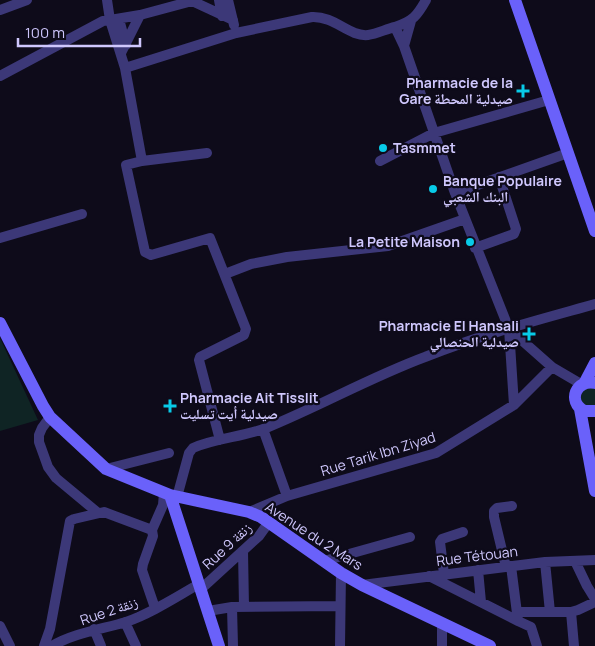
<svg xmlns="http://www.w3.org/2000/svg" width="595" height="646" viewBox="0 0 595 646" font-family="Manrope,'Noto Naskh Arabic',sans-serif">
  <rect width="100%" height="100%" fill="#0e0b1a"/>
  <path fill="#0f2424" d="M0,338L38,420L0,431Z
    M591,387L595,389V405L586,406L580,400L583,390Z"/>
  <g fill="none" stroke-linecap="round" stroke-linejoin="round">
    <path stroke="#3c3878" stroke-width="10" d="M219,0L222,16
      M228,0L234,25
      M192,1L233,20
      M0,10L27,0
      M119,19L126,45
      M395,27C413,21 417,16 426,0
      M404,46L411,21
      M121,53L140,15
      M125,68L236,33L312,17C335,16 349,37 368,35C377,34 386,29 395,27L404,46L455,193L509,329L552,367L581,384
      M0,76L103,21L110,20L107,0
      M207,153L142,161L126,165L145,252L151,255L210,238L246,329L244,335L200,357L199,360L220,440
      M142,161L125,68L110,20L140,15L196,0
      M380,161L434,133L549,100
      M455,193L568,153
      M0,238L82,214
      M475,248L514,234L516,229L499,177
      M225,274L251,264L287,257L388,246L465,219
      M509,329L514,405
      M50,417L42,428L39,435V442L48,467L56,478L97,512
      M263,429L287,496
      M106,469L169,453
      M177,497L189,453L193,448C216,438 243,437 266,428C320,406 371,377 425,357C480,335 538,320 595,304
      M249,512L287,496L436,453L514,405L552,367
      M243,551L244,607
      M324,561L410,537
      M575,561L587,586L595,599
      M545,562L550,612
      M511,566L518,621L531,627L537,646
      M506,567L494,517V511L497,508L512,506
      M478,570L481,602
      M444,574L440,542L442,539L463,532
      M429,576L518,621
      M362,585L545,562L595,560
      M201,589L259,536L269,522
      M232,607L233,646
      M155,608L142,570L143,564L153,536L152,530L163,505L164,493
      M208,611L232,607L340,606
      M517,612H571L578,610L595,602
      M571,612L574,646
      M125,622L136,646
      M442,623V646
      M0,626L10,646
      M94,629L101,646
      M44,646L50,629L70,521L74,519L104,512L152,530
      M52,646C74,633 103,629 126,622C152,613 176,597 199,584
      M340,646L341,573"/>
    <path stroke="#6a61fa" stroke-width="12" d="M515,0L595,231
      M0,323L43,406L50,417L106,469L170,495L249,512L261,517L341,573L362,585L490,646
      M585,382L595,363
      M595,383C576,379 567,401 584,411H595
      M580,409L595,491
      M170,495L219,646"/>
  </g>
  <g fill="#08cbe8" stroke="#0e0b1a" stroke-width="2">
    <path d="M520.5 83.5h5v5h5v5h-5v5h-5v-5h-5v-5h5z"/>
    <circle cx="383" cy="148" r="5"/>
    <circle cx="433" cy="189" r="5"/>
    <circle cx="470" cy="242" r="5"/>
    <path d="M526.5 326.5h5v5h5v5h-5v5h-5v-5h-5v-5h5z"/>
    <path d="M167.5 398.5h5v5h5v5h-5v5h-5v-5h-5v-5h5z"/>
  </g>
  <g text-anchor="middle" stroke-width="4.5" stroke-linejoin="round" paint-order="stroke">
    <g font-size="14" font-weight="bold" fill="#cfc7fd" stroke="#0e0b1a" text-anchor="end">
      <text x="513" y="88">Pharmacie de la<tspan x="513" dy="16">Gare صيدلية المحطة</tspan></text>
      <text x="393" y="153" text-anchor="start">Tasmmet</text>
      <text x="443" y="186" text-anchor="start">Banque Populaire<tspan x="443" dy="16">البنك الشعبي</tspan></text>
      <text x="460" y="247">La Petite Maison</text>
      <text x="519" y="331">Pharmacie El Hansali<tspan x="519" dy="16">صيدلية الحنصالي</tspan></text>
      <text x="180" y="403" text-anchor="start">Pharmacie Ait Tisslit<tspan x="180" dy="16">صيدلية أيت تسليت</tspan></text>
    </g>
    <g font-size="14" fill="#cfc7fd" stroke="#0e0b1a">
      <text transform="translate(378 454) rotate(-17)" y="5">Rue Tarik Ibn Ziyad</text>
      <text transform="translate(314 536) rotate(33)" y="5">Avenue du 2 Mars</text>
      <text transform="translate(227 546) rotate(-43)" y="5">Rue 9 زنقة</text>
      <text transform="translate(477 556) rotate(-7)" y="5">Rue Tétouan</text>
      <text transform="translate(109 611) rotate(-19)" y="5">Rue 2 زنقة</text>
    </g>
  </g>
  <path d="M18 38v8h122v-8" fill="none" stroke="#cfc7fd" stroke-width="2.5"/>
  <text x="25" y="38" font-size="15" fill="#cfc7fd" stroke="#0e0b1a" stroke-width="4" paint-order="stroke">100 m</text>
</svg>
